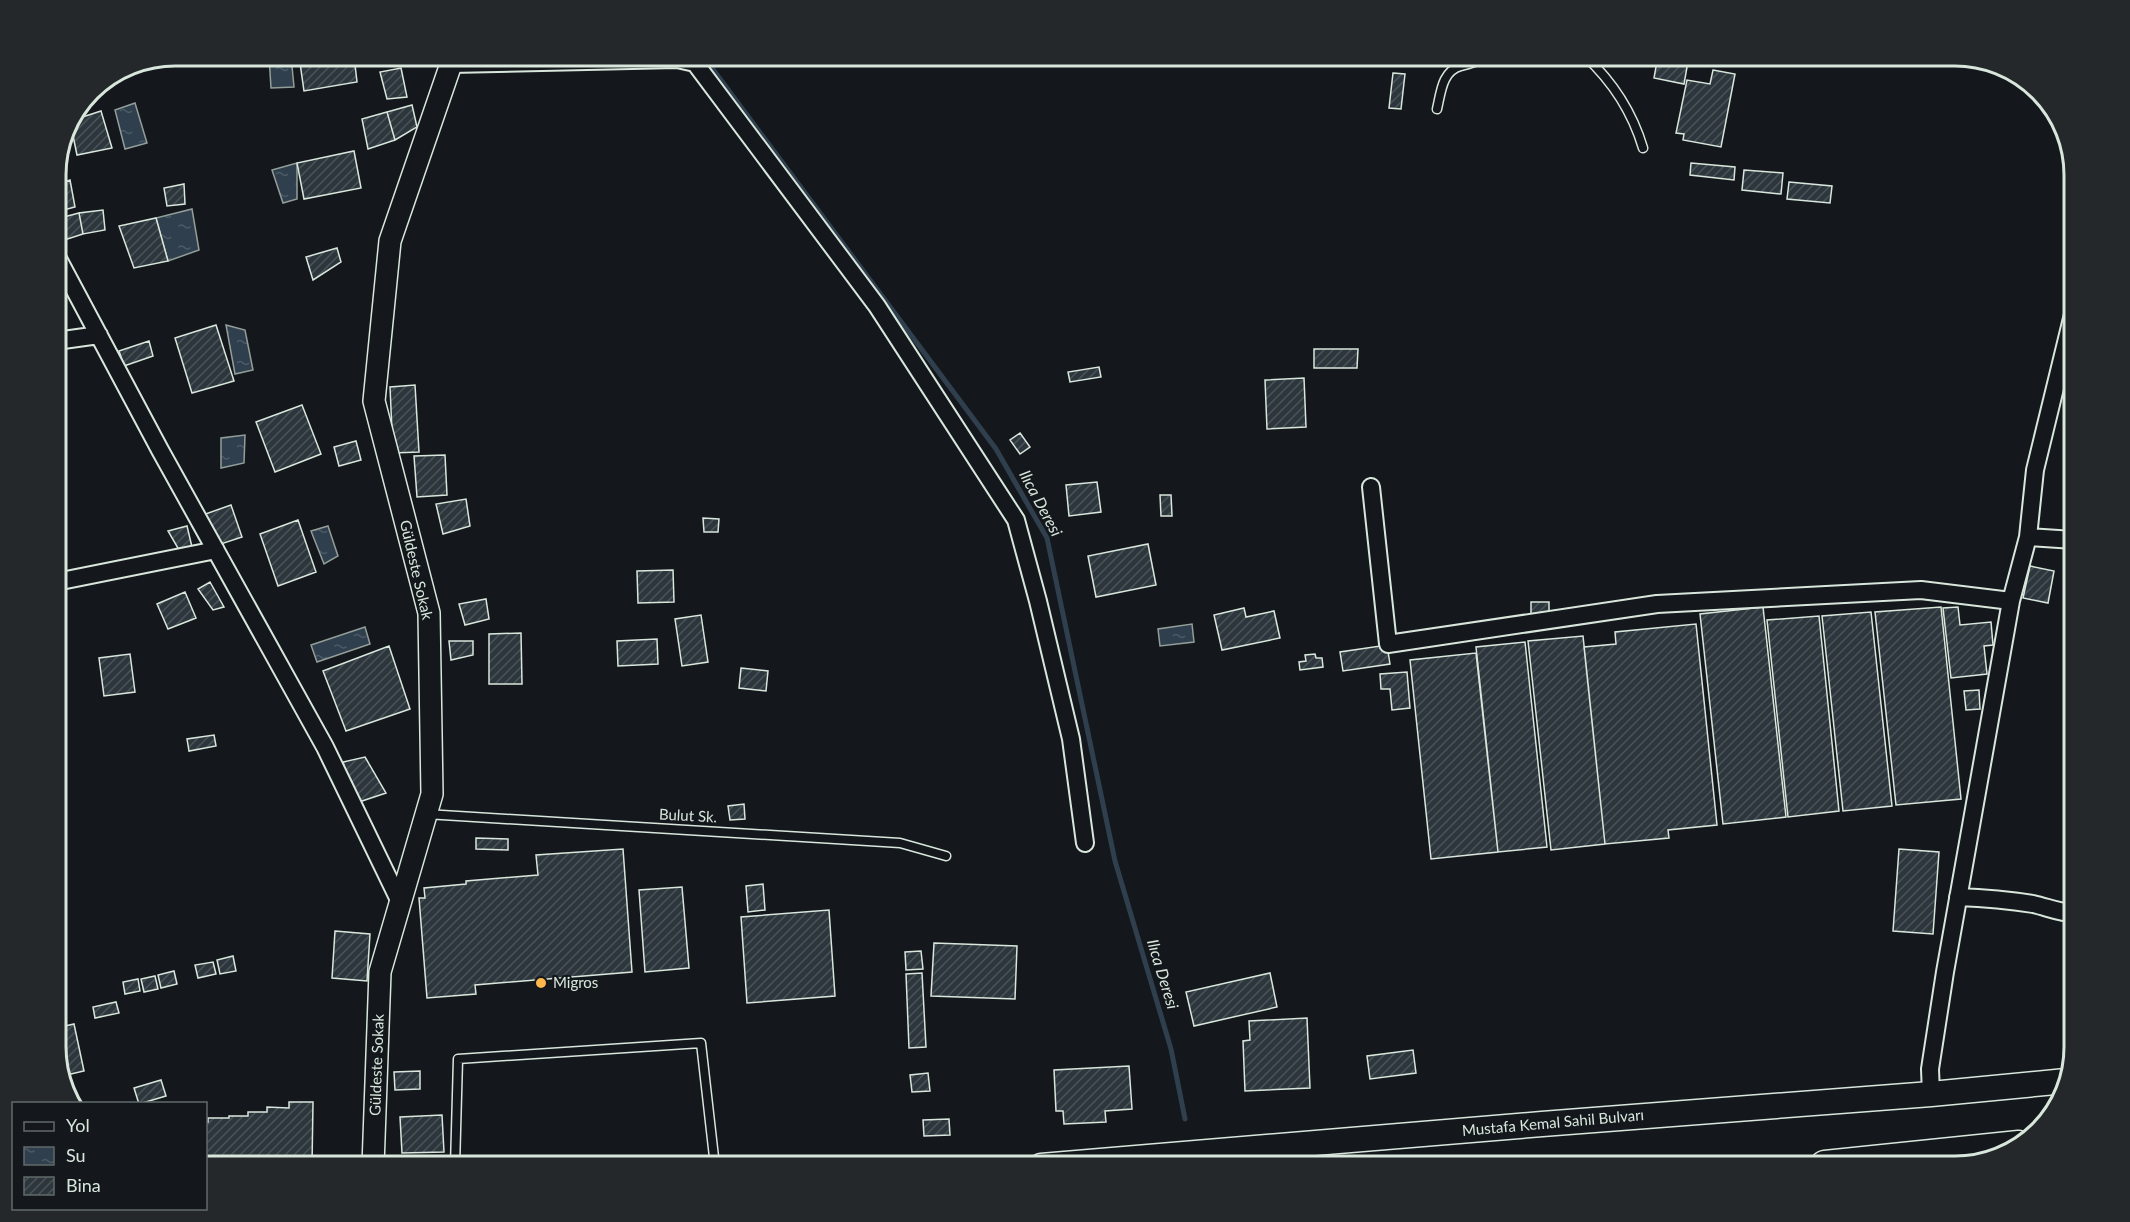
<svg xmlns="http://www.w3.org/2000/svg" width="2130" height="1222" viewBox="0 0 2130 1222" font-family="Lato,sans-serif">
  <defs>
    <pattern id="water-ripples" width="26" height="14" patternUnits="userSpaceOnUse" patternTransform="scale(1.5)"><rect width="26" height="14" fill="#2f3f4d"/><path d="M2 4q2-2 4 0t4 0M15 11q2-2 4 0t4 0" fill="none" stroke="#4c5b66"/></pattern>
    <pattern id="building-hatch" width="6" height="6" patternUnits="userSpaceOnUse" patternTransform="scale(1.5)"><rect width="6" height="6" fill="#2c363c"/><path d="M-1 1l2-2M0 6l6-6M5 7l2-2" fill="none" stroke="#4a5358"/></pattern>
  </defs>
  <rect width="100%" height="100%" fill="#14181c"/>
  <path fill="url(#water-ripples)" stroke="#939e99" stroke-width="1.5" d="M269,56H291L294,87L271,88Z
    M135,103L147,143L125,149L115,110Z
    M297,163V199L283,203L272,170Z
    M192,209L199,250L168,261L156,218Z
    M226,325L245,330L253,370L235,374Z
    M245,435L244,463L221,468V438Z
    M328,526L338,556L324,564L311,531Z
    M1192,624L1194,642L1160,646L1158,629Z
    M365,627L370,644L317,662L311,645Z"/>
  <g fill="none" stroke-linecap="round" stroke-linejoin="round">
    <path stroke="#2f3f4d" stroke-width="5" d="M703,56L996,449L1047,538L1115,861L1171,1049L1185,1119"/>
  </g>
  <path fill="url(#building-hatch)" stroke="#d8e6dc" stroke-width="1.5" d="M299,56H354L357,82L304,91Z
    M1394,56H1410L1409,63L1394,62Z
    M1658,56H1689L1684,84L1654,78Z
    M401,68L407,97L387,99L380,72Z
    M1713,70L1735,74L1721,147L1683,140L1684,134L1676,133L1687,80L1710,84Z
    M1393,73L1405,74L1401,109L1389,108Z
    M412,105L417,127L395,140L387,112Z
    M101,111L112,148L77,155L70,121Z
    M387,112L395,140L368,149L362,119Z
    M354,151L361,188L304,199L297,163Z
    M1691,163L1735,167L1734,180L1690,175Z
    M1744,170L1783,173L1781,194L1742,190Z
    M70,180L75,207L56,212V185Z
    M1789,182L1832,186L1830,203L1787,199Z
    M184,184L185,204L167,206L164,188Z
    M103,210L105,230L83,234L79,213Z
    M79,213L83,234L58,242L56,235V219Z
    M156,218L168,261L134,268L119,226Z
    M337,248L341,262L313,280L306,257Z
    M216,325L234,381L192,393L175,338Z
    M149,341L153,356L124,366L119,351Z
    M1314,349H1358L1357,368H1314Z
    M1099,367L1101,377L1070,382L1068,372Z
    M1304,378L1306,427L1267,429L1265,380Z
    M415,385L419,452L393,453L390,387Z
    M302,405L321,454L275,472L256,422Z
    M1020,433L1030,447L1020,454L1010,440Z
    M356,441L361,460L339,466L334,447Z
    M445,455L447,495L417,497L414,456Z
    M1097,482L1101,512L1069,516L1066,485Z
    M1160,495H1171L1172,516H1161Z
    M466,499L470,526L443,534L436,504Z
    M231,505L242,537L221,544L197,517Z
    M703,518L719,519L718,532H704Z
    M298,520L316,572L278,586L260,534Z
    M187,526L192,547L179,550L168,531Z
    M1148,544L1156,585L1096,597L1088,556Z
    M2030,566L2054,571L2048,603L2023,598Z
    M673,570L674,602L638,603L637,571Z
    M210,582L224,607L213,610L198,589Z
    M185,592L196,618L168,629L157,604Z
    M486,599L489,619L465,625L459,604Z
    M1531,602H1549V614H1531Z
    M1763,607L1786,817L1723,824L1700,614Z
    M1941,607L1961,799L1896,805L1875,612Z
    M1958,607L1960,625L1991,622L1993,645L1984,646L1987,674L1951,678L1943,608Z
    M1244,608L1246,617L1274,611L1280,638L1222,650L1214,615Z
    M1871,612L1892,806L1843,811L1822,616Z
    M701,615L708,662L682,666L675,619Z
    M1819,616L1839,811L1788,817L1767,620Z
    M1696,624L1717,825L1668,830L1669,838L1605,844L1584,647L1616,644L1615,632Z
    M521,633L522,684H489V634Z
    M1583,636L1605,844L1551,850L1528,641Z
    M657,639L658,664L618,666L617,641Z
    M449,641H473V655L451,660Z
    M1525,642L1547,847L1498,852L1476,647Z
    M1387,645L1390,664L1343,671L1340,652Z
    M389,646L410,709L346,731L323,671Z
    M1476,653L1498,852L1431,859L1410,660Z
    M130,654L135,692L104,696L99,658Z
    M1315,654L1316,658H1322L1323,667L1300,670L1299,662L1306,661L1305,655Z
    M741,668L768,671L766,691L739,688Z
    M1407,672L1410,708L1392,710L1390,689H1381L1380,674Z
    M1979,690L1980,709L1966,710L1964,691Z
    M214,735L216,746L189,751L187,739Z
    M365,757L386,793L353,804L343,762Z
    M744,804L745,819L730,820L728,806Z
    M476,838L508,839V850L476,849Z
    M623,849L632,972L475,985L476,994L427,998L419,898H425L424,888L466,884V881L538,875L536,855Z
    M1899,849L1939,852L1933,934L1893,931Z
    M763,884L765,910L748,912L746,886Z
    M682,887L689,968L645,972L639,890Z
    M829,910L835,996L747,1003L741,917Z
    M335,931L370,934L367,981L332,978Z
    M934,943L1017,946L1015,999L931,996Z
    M921,951L923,969L906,970L905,952Z
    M233,956L236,971L220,974L217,960Z
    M213,962L216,974L198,978L195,965Z
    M174,971L177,984L161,988L158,975Z
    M922,973L926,1047L909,1048L906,974Z
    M1270,973L1277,1007L1194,1026L1186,992Z
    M155,976L158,989L144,992L141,979Z
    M138,979L140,991L125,994L123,982Z
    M116,1002L119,1013L95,1018L93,1007Z
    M1307,1018L1310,1088L1245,1091L1243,1041L1250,1040L1249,1021Z
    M74,1024L84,1071L62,1076L56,1054V1028Z
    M1413,1050L1416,1073L1370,1079L1367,1056Z
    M1129,1066L1132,1109L1105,1111L1106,1122L1064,1124L1063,1111H1056L1054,1070Z
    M420,1071V1089L395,1090L394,1072Z
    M928,1073L930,1091L912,1092L910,1075Z
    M161,1080L166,1096L139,1104L134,1088Z
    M289,1102H313L312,1166H206V1122H208V1118H229V1116H248V1112H267V1107L289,1108Z
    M442,1115L444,1152L402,1153L400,1117Z
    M949,1119L950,1135L924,1136L923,1120Z"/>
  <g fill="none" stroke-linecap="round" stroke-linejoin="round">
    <g stroke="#d8e6dc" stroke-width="11">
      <path id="service" d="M1585,56C1613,82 1632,111 1643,148
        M1437,109C1441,92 1442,71 1461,66C1471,63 1479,62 1488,56
        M426,814L900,843L946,856
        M455,1166L458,1059L701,1043L715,1166"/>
    </g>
    <g stroke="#d8e6dc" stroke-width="20">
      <path id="minor" d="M675,56L677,59L695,63L877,306L1016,520L1038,601L1071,739L1085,843
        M451,64L677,59
        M56,255L160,450L325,747L400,902
        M56,341L99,335
        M1371,487L1388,644L1657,604L1921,590L2011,601
        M2028,537L2074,540
        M56,582L216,550
        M1958,897C1984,898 2008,900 2033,904C2047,907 2060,913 2074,913
        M1931,1094L1930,1069L1945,972L2011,601L2028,537L2035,470L2074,310"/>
    </g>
    <g stroke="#d8e6dc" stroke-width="24">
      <path id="tertiary" d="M373,1166L380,972L432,794L429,613L374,401L390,241L451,64L443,56"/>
    </g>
    <g stroke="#d8e6dc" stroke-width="27">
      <path id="secondary" d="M1041,1166L1542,1124L1931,1094L2066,1081"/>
    </g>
    <g stroke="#d8e6dc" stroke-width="33">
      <path id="motorway" d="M1825,1166L2019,1146"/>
    </g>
    <use href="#service" stroke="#14181c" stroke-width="8"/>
    <use href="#minor" stroke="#14181c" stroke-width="16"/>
    <use href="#tertiary" stroke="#14181c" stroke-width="21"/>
    <use href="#secondary" stroke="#14181c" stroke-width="24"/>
    <use href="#motorway" stroke="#14181c" stroke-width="30"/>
  </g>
  <circle fill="#ffb74d" stroke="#14181c" stroke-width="2" cx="541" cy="983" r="6"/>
  <g text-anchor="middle" stroke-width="4.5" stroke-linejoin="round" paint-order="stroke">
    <g font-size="15" fill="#d8e6dc" stroke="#14181c">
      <text transform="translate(416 570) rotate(77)" y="5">Güldeste Sokak</text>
      <text transform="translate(688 816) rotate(3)" y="5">Bulut Sk.</text>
      <text transform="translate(377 1065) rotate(-88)" y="5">Güldeste Sokak</text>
      <text transform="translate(1553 1123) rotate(-5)" y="5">Mustafa Kemal Sahil Bulvarı</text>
    </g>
    <g font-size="15" fill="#d8e6dc" stroke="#14181c" text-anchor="start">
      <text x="553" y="988">Migros</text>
    </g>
    <g font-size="16" font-style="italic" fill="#d8e6dc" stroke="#14181c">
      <text transform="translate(1041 503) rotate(62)" y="6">Ilıca Deresi</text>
      <text transform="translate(1163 974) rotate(73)" y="6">Ilıca Deresi</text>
    </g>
  </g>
  <path d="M0 0H2130V1222H0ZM175 66H1955A109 109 0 0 1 2064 175V1047A109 109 0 0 1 1955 1156H175A109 109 0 0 1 66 1047V175A109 109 0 0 1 175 66Z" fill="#24282b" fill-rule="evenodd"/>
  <path fill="none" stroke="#d8e6dc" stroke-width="3" d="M175 66H1955A109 109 0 0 1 2064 175V1047A109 109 0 0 1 1955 1156H175A109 109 0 0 1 66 1047V175A109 109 0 0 1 175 66Z"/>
  <rect x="12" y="1102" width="195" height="108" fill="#14181c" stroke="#626a69" stroke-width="1.5"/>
  <rect x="24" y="1122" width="30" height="9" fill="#14181c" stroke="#626a69" stroke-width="1.5"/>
  <text x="66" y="1132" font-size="18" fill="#d8e6dc">Yol</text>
  <rect x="24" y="1147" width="30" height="18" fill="url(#water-ripples)" stroke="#626a69" stroke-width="1.5"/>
  <text x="66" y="1162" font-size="18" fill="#d8e6dc">Su</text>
  <rect x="24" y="1177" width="30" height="18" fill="url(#building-hatch)" stroke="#626a69" stroke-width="1.5"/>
  <text x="66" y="1192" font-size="18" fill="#d8e6dc">Bina</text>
</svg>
